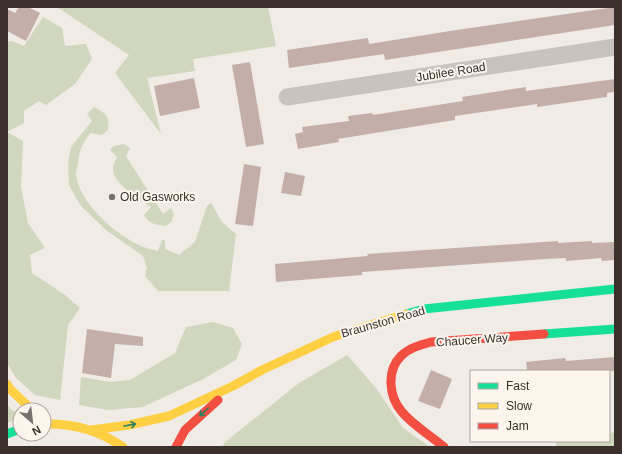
<svg xmlns="http://www.w3.org/2000/svg" width="622" height="454" viewBox="0 0 622 454" font-family="Arial,sans-serif">
  <rect width="100%" height="100%" fill="#f0ebe5"/>
  <path fill="#d1d6bf" d="M57,7H268L276,46L193,59L195,71L147,78L161,134L115,73L129,55Z
    M43,17L62,28L65,46L86,44L92,59L75,84L46,105L39,101L24,111V123L7,132L23,141L21,187L28,223L45,248L30,255L32,273L65,295L80,308L68,325L60,400L35,395L16,378L7,363V41H12L24,46Z
    M94,107C106,114 110,115 108,130L102,135L91,133C83,141 79,151 78,163C77,167 76,172 76,175C80,204 115,234 141,246C146,248 153,250 158,251L162,240H165V249L179,255L195,242L207,206L211,203L222,222L236,234L229,291H158L145,276L147,268L143,256L106,230L84,209L79,203L69,185L68,164L71,147L92,121L87,114Z
    M124,144L130,148L126,156L163,214L171,208L174,214L172,221L166,226C156,225 149,224 144,215L151,207C140,199 113,184 113,169C113,165 116,160 117,157L110,150L114,146Z
    M213,322L233,328L242,344L236,360L203,379L143,407L108,410L79,405L81,377L110,382L130,380L175,353L186,327Z
    M347,355L376,388L403,428L430,447H222L225,442L299,383Z
    M7,405L11,409L20,415V418L7,423Z
    M615,432V447H556V441H609V433Z"/>
  <path fill="#c3afa7" d="M19,7H28L40,13L26,41L7,31V9L15,13Z
    M615,7V25L385,60L384,54L289,68L287,50L368,38L369,44L450,31Z
    M250,62L264,144L246,147L232,65Z
    M194,78L200,108L160,116L154,86Z
    M615,79V92L607,93V97L537,107V104L455,116V120L338,139L339,142L298,149L295,134L303,132L302,127L349,121L348,116L372,113L373,115L463,101L462,97L526,87V91Z
    M244,164L261,167L253,226L235,224Z
    M285,172L305,176L301,196L281,193Z
    M558,241V243L592,241V243L615,242V260L602,261L601,258L566,261V258L545,259L362,272V275L276,282L275,264L368,256L367,254Z
    M87,329L143,337V346L115,344L111,378L82,373Z
    M615,357V371H527L526,362L565,358L566,361Z
    M431,370L452,379L440,409L418,401Z"/>
  <g fill="none" stroke-linecap="round" stroke-linejoin="round">
    <path stroke="#c9c3be" stroke-width="17" d="M287,97L615,47"/>
    <path stroke="#16e098" stroke-width="9" d="M406,314L424,309L615,289
      M544,334L615,329
      M7,434L20,429"/>
    <path stroke="#ffcf43" stroke-width="9" d="M7,384L10,389L32,410
      M44,424C73,423 99,430 123,447
      M91,430L129,425L169,416L233,386L262,370L333,337L406,314"/>
    <path stroke="#f24e42" stroke-width="9" d="M176,447L185,430L218,400
      M444,447C430,435 414,426 402,412C389,397 386,371 401,356C409,348 420,345 431,342L544,334"/>
  </g>
  <defs><path id="oneway-shaft" d="M-6 0H5M1.5-3L5.5 0L1.5 3" fill="none" stroke-width="1.6" stroke-linecap="round" stroke-linejoin="round"/></defs>
  <g stroke="#2a7f5c">
    <use href="#oneway-shaft" transform="translate(204 412) rotate(138)"/>
    <use href="#oneway-shaft" transform="translate(130 425) rotate(-10)"/>
  </g>
  <circle fill="#7a716c" stroke="#fbf5ee" stroke-width="1.5" cx="112" cy="197" r="4"/>
  <g text-anchor="middle" stroke-width="4" stroke-linejoin="round" paint-order="stroke">
    <g font-size="12" fill="#3b302b" stroke="#fbf5ee">
      <text transform="translate(451 72) rotate(-9)" y="4">Jubilee Road</text>
      <text transform="translate(383 322) rotate(-16)" y="4">Braunston Road</text>
      <text transform="translate(472 340) rotate(-4)" y="4">Chaucer Way</text>
    </g>
    <g font-size="12" fill="#3b302b" stroke="#fbf5ee" text-anchor="start">
      <text x="120" y="201">Old Gasworks</text>
    </g>
  </g>
  <rect width="622" height="454" fill="none" stroke="#3b302b" stroke-width="16"/>
  <rect x="470" y="370" width="140" height="72" fill="#fbf5ee" stroke="#aea6a0"/>
  <rect x="478" y="383" width="20" height="6" fill="#16e098" stroke="#aea6a0"/>
  <text x="506" y="390" font-size="12" fill="#3b302b">Fast</text>
  <rect x="478" y="403" width="20" height="6" fill="#ffcf43" stroke="#aea6a0"/>
  <text x="506" y="410" font-size="12" fill="#3b302b">Slow</text>
  <rect x="478" y="423" width="20" height="6" fill="#f24e42" stroke="#aea6a0"/>
  <text x="506" y="430" font-size="12" fill="#3b302b">Jam</text>
  <g transform="translate(32 422) rotate(152)"><circle r="19" fill="#fbf5ee" stroke="#aea6a0"/>
  <path d="M0-3L7 15L0 10L-7 15Z" fill="#7a716c"/>
  <text y="-6" font-size="11" font-weight="bold" text-anchor="middle" fill="#3b302b">N</text>
  </g>
</svg>
